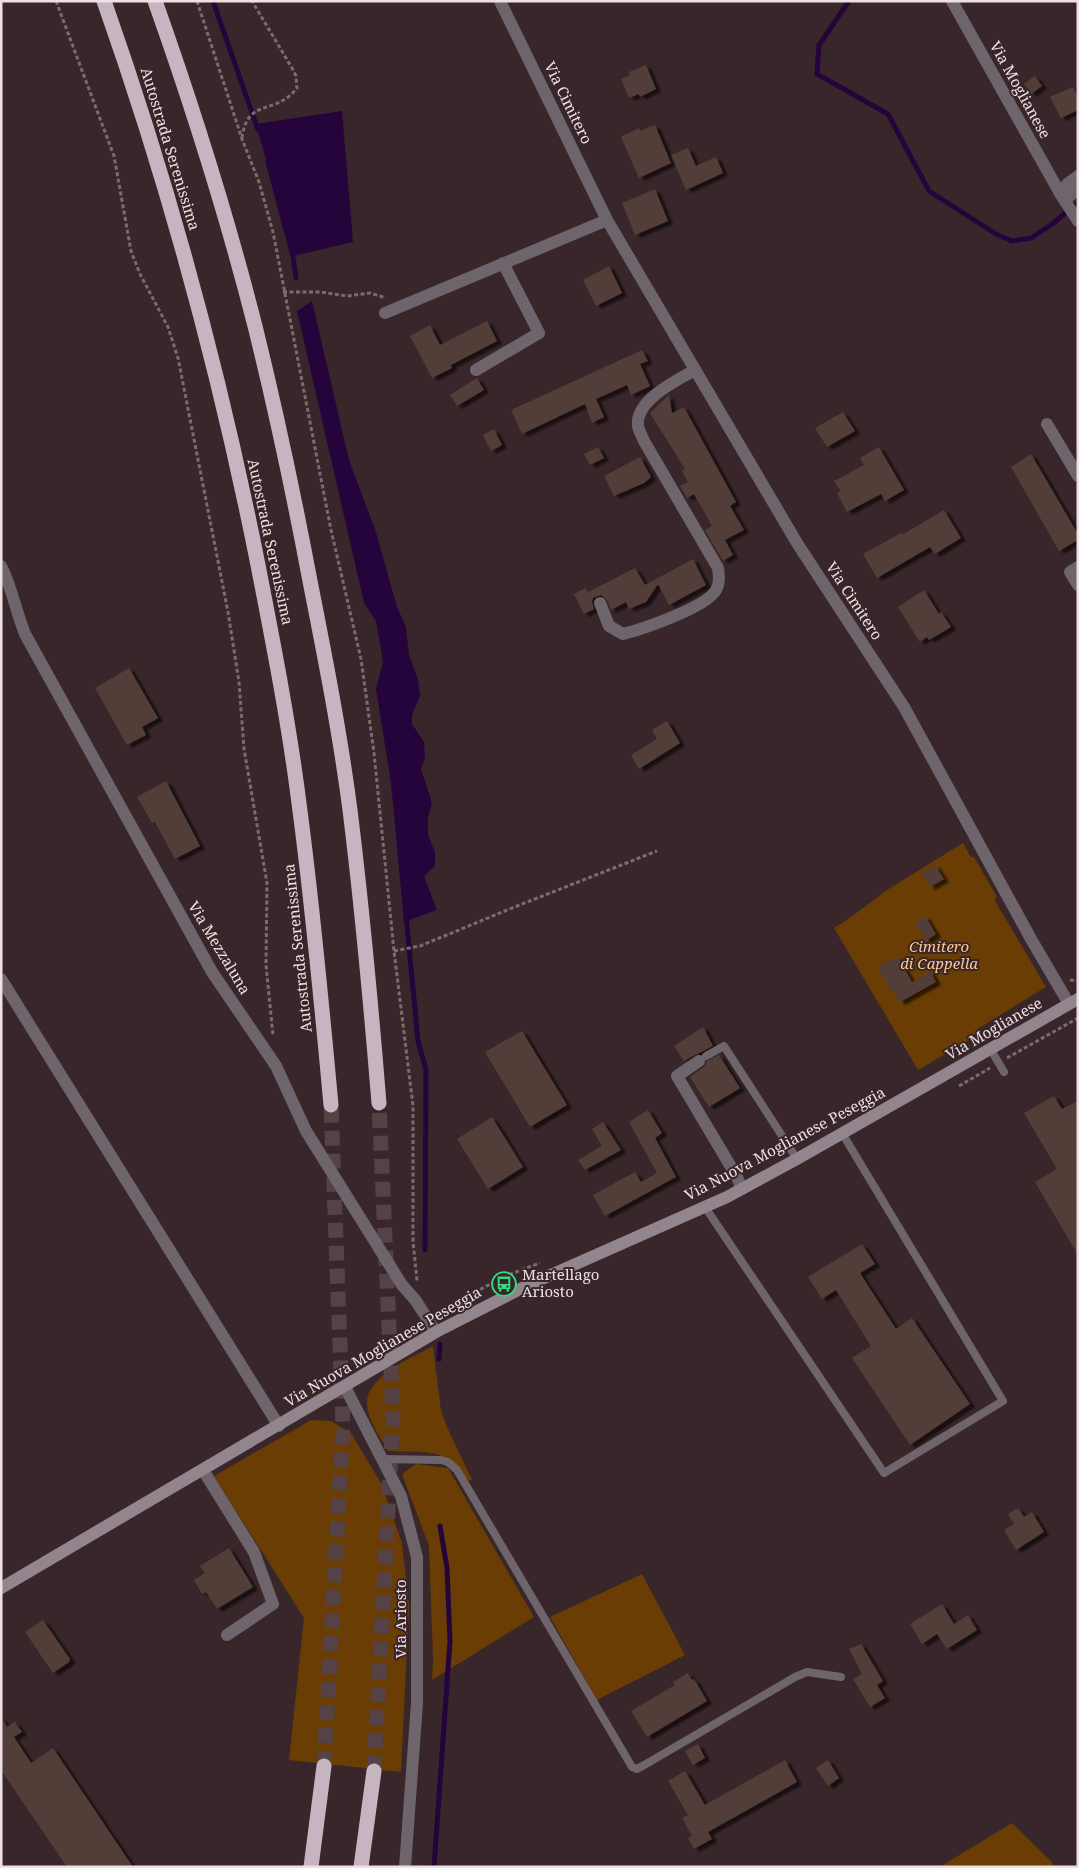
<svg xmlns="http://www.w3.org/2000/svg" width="1079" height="1868" viewBox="0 0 1079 1868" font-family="'Noto Serif',serif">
  <defs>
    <filter id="shadow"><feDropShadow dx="5" dy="3" stdDeviation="1" flood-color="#0009"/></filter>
  </defs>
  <rect width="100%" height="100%" fill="#39262a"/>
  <path fill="#693d03" d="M963,843L971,857H974L997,897L994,899L1046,987L979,1028L971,1039L918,1070L834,928L851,917L887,890Z
    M433,1346L441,1411L447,1427L472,1480L469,1481C462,1473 456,1463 447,1458C430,1449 406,1453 388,1451C380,1437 369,1422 367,1405C365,1376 412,1358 433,1346Z
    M311,1420L331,1421L351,1433L382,1485L402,1543L409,1606L401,1772L289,1760L304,1618L214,1476Z
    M416,1464L448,1468L534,1617L432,1680L433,1658L429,1546L402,1474Z
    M642,1574L685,1655L597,1700L550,1617Z
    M1012,1823L1051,1861L1054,1867H945L943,1865Z"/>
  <path fill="#25043c" d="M342,111L353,242L293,256L256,124Z
    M312,301L349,460L376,532L397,607L406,627L409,655L418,680L420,696L412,715V724L424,742L425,758L421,769L432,803L428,818V835L435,852V866L424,876L437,910L404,922L391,783L376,689L383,662L376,621L364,603L297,311Z"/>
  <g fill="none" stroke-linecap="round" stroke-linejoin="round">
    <path stroke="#25043c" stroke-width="5" d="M213,1L258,130
      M849,1L819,45L817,74L888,114L929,191L996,234L1012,241L1031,238L1051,225L1064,214
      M268,162L293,256L296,278
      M1076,205L1078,203
      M406,915L418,1041L426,1070L425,1250
      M439,1359L440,1344
      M434,1867L450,1641L447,1568L440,1526"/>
  </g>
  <path fill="#523e39" filter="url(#shadow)" d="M646,65L656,89L640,97L639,94L629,98L621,79L630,75L629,72Z
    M1035,76L1042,86L1031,94L1024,84Z
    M1073,87L1078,97V110L1061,118L1050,97Z
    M655,125L671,163L639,178L621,137L639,128L640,131Z
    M688,148L696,166L716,157L723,173L686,190L671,155Z
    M655,189L668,221L635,235L622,203Z
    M609,266L622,293L596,306L583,280Z
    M487,321L497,341L451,365L452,368L432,378L410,336L430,325L440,345Z
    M642,350L648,361L640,364L650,386L631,395L627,385L596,399L604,417L592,423L585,404L522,434L511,410Z
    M477,378L484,390L457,406L450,395Z
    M669,395L672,413L684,407L736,502L730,506L744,530L725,540L733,555L723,561L705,530L712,526L694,494L687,498L680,486L688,482L682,471L685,469L650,413Z
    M843,412L855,431L827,447L815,428Z
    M494,429L502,445L491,451L483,435Z
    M598,447L604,458L590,465L584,454Z
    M879,447L904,490L885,501L881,494L847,512L837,493L841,491L834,481L864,465L860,458Z
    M1031,454L1078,534V540L1059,551L1011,467Z
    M640,457L651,477L644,483L614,496L604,476Z
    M944,510L961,538L935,554L930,547L877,578L863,554L901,533L902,535Z
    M693,559L706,585L669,605L658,584L646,602L629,609L626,602L611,610L607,600L601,595L593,598L592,602L594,609L584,614L574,594L585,588L588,592L635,568L645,585Z
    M924,590L939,614L941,612L951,627L929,640L927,637L920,642L898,607Z
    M129,668L158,718L142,727L146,735L127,745L95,688Z
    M667,721L680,743L639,769L631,755L657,739L652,730Z
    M166,781L200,846L175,859L155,822L152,823L137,797Z
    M935,865L944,879L930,887L922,873Z
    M925,916L936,934L926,941L915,923Z
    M897,956L912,982L930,971L936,982L900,1002L877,968Z
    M703,1027L713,1046L684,1061L674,1046Z
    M522,1031L567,1105L530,1127L485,1052Z
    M719,1055L740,1088L709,1107L690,1077L704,1067L707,1061Z
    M1054,1096L1062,1109L1078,1101V1255L1035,1182L1057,1169L1024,1113Z
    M648,1110L662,1133L655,1138L676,1177L605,1216L593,1195L635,1172L641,1182L657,1173L629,1122Z
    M492,1117L523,1167L488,1189L457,1139Z
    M603,1122L621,1150L585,1170L578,1160L602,1146L592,1129Z
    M862,1244L875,1264L860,1273L896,1329L912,1318L970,1404L910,1445L852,1358L871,1346L836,1290L822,1299L808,1277Z
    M1018,1508L1024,1517L1032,1512L1044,1532L1016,1550L1004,1530L1014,1524L1008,1514Z
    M229,1548L253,1587L217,1609L206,1592L202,1594L194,1580L205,1573L200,1566Z
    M942,1604L954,1624L968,1615L977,1630L947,1649L937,1634L922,1644L910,1624Z
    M43,1620L70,1659L69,1662L53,1673L25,1632Z
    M861,1644L883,1681L877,1685L885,1698L870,1707L853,1679L862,1674L849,1649Z
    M688,1673L692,1680L694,1679L707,1701L647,1737L631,1711L675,1685L673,1682Z
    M1,1718L7,1727L15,1722L22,1732L14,1737L31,1763L53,1748L133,1867H67L1,1770Z
    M698,1744L705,1758L693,1765L685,1751Z
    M785,1760L797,1782L708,1832L712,1839L694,1849L688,1838L692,1836L682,1818L688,1815L668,1781L685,1771L705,1805Z
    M828,1760L839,1778L828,1786L816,1768Z"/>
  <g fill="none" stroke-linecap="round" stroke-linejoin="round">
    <path stroke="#544246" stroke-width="15" stroke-dasharray="15 8" stroke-linecap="butt" d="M324,1766L343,1426L331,1105
      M374,1771L393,1416L379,1103"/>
    <path stroke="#7c6b6e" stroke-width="3" stroke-dasharray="4 2.5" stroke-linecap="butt" d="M56,1L114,156L131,251L140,274L168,327L178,358L228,612L239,682L244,749L267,883L266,965L273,1035
      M197,1L242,139L259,182L273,232L331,530L361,659L374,753L394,951L413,1106V1241L417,1281
      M242,138C247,97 276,116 297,88L296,76L292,68L252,1
      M283,292H321L347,296L370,293L386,298
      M394,951L420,946L517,906L657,851
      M1070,980L1078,981
      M1007,1058L1078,1018
      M959,1086L990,1068
      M458,1303C484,1286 510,1273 540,1263"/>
    <path stroke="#6d656b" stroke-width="8" d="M991,1050L1004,1072
      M706,1056L724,1046L797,1159
      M705,1207L884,1473L1003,1401L842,1133
      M382,1459L441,1460L448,1462L457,1470L632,1767L637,1769L646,1764L795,1677L807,1672L841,1677"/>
    <path stroke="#6d656b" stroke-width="12" d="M500,1L607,220L797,543L904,707L1031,939L1069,1004
      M952,1L1061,195L1078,221
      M1061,195L1067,184L1078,176
      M1065,201L1078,187
      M385,313L607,220
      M476,370L539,333L503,263
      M1047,424L1078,476
      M1,566C12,587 16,612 25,634L212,972L276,1066L306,1131L402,1285L416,1301L436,1332
      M1078,567L1070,572L1078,585
      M600,603L609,626L623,634C643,629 707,607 716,590C720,583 719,576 718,568L644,441C642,436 639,431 638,426C635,400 677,380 695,370
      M1,979L279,1426
      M699,1061L677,1076L737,1177L742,1189
      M345,1387L401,1496L417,1557V1703L405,1867
      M203,1470L254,1552L273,1604L227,1635"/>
    <path stroke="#92858e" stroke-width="12" d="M1,1588L436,1332L526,1286L727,1197L797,1159L1078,999"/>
    <path stroke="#c7b4c1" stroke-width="15" d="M104,1C169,185 220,374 258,565C274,647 290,729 300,811C313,909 322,1007 331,1105
      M155,1C193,108 227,216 255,326C276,411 294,496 310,581C325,657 340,733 350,810C362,907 371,1005 379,1103
      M311,1867L324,1766
      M361,1867L374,1771"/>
  </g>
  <defs>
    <g id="bus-ring" transform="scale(1.25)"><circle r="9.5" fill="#39262a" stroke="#37d880" stroke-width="1.5"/><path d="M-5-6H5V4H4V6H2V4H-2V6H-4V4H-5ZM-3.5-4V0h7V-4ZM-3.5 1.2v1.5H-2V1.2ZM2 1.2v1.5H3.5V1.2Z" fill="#37d880"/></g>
  </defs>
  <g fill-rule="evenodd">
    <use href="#bus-ring" x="504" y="1284"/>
  </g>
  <g text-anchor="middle" stroke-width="4" stroke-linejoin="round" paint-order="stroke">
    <g font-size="15" fill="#eee1e3" stroke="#39262a">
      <text transform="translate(1020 90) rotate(61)" y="5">Via Moglianese</text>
      <text transform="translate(568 103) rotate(64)" y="5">Via Cimitero</text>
      <text transform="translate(170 149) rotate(73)" y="5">Autostrada Serenissima</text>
      <text transform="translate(270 542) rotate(78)" y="5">Autostrada Serenissima</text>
      <text transform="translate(854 601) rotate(57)" y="5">Via Cimitero</text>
      <text transform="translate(219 948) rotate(59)" y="5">Via Mezzaluna</text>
      <text transform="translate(298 948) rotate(-96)" y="5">Autostrada Serenissima</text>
      <text transform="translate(994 1029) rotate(-30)" y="5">Via Moglianese</text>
      <text transform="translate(785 1144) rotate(-28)" y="5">Via Nuova Moglianese Peseggia</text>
      <text transform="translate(383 1347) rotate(-30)" y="5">Via Nuova Moglianese Peseggia</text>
      <text transform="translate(401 1619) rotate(-90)" y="5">Via Ariosto</text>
    </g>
    <g font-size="15" font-style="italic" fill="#fdc692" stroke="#39262a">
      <text x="939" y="952">Cimitero<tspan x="939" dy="17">di Cappella</tspan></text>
    </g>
    <g font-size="15" fill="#eee1e3" stroke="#39262a" text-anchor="start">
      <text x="522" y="1280">Martellago<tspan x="522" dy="17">Ariosto</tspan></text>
    </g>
  </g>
  <rect width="1079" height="1868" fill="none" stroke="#eee1e3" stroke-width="5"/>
</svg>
